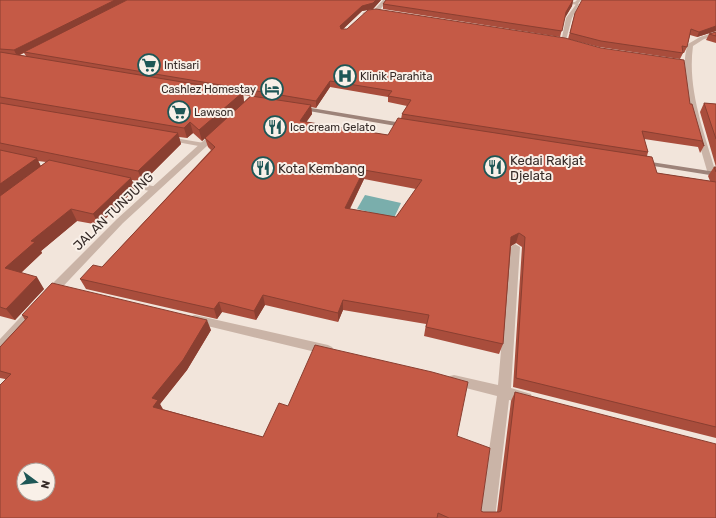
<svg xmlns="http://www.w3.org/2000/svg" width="716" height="518" viewBox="0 0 716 518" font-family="Rubik,sans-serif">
  <rect width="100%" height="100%" fill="#f2e5db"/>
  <path fill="#7aaeac" d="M365,195L401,203L394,218L357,209Z"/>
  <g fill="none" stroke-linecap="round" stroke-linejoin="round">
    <path fill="#cab4a7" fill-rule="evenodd" d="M577,3L579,4L572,18L566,40L577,43L574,45L561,42L566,18Z"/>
    <path fill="#cab4a7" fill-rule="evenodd" d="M383,0H388L378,12L365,15L362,13L374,10Z
      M551,0L575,2L577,0H581L577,5Z
      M716,32V36L704,39L693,46C687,89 704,132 716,173L712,176L708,174C699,141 676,76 688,44L700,37Z
      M163,136L204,143L208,145L204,147L166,140H163Z
      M121,179L157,187L158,189L154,192L118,184L117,182Z
      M515,244L520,247L511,388L531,394L532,398L531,402L526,404L509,400L495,518H479L497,396L454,385L450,384L448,380L450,376L454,375L498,385L510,247Z
      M195,315L328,345L332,347L334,350L332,353L328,355L195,323L191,322L189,319L191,316Z"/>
    <path fill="#cab4a7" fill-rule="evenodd" d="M213,132H216L220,134L123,223L53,297H45L44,294L45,291L117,219Z
      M34,306L38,307L40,310L38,313L4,350L0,352V339L30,307Z"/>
    <path fill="#9d8379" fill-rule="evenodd" d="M299,106L408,124L412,126L408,128L297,109L296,108Z
      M638,160L716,172V176L641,164L637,162Z"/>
  </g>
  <path fill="#a94d3c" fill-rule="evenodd" d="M0,0H127L88,20L127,0H381L373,9L362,11L343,29L690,104L704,146L700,153L698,147L644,139L648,152L647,156L657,173L710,181L708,176L714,167H716V438L513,387L522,247L516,243L511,246L503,344L499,354L424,336L426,324L343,310L338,322L265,305L256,320L222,312L217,319L86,289L80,279L102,267L211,150L208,147L205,138L202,141L193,133L187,138L179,137L181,144L143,182L132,180L135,189L99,225L77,221L41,251L42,253L21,273L44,289L15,320L0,316ZM24,53L26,56L20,55ZM330,87L388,97V102L407,106L402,114L401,119L388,135L306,122L312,114L311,107L316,108ZM243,95L250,96L244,102ZM38,161L46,162L41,166ZM364,179L416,189L396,217L350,209Z
    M386,0H576H573L572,6L565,17L560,37L383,9V4Z
    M716,0V31L697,37L690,35L687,47L684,53H683L680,59L599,47L568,39L575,13Z
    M716,32V43L706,40L709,34Z
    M704,103L716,104V167L700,112Z
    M22,315L211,330L187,370L160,404L162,409L263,437L288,406L457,436L481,511L483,512H497L511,401L515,392L716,518H0L5,379L0,378V347L25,320Z"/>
  <path fill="#8a3f31" d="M115,0H127L17,56L14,50Z
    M376,0H381L373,9L362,11L340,32V26L362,6Z
    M573,0L572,6L565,18L566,12Z
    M716,26V31L697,37L699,32Z
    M330,81V87L316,108V101Z
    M243,92L244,103L202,141L199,130Z
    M311,105L312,114L301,130L300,121Z
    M190,122L193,133L187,138L184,128Z
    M178,133L181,144L143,182L138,171Z
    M37,158L42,169L0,201V184Z
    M364,170V179L345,218V208Z
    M131,178L135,189L99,225L93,214Z
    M71,209L77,221L41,251L42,253L13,280L5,268L31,241Z
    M519,233L516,243L509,247L511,237Z
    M37,277L44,289L15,320L6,309Z
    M263,295L265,305L256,320L254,311Z
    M343,300V310L338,322V313Z
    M219,302L222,312L217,319L214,309Z
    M207,320L211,330L187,370L160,404L163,409L158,415L153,407L152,398Z"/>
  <path fill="#c55a46" stroke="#8a3f31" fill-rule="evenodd" d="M0,0H115L14,50L0,49Z
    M127,0H376L373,3L362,6L340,26L341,29H347L368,10L376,9L565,38L601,48L684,60L690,104H692L704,146L702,141L642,131L648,152L402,114L411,100L388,96L392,91L330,81L316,101L24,52Z
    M386,0H573L566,12L562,31L383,4Z
    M582,0H716V26L699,32L691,29L687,47L682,46L683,53L601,41L570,33L575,13Z
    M716,32V36L709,34Z
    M0,52L243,92L199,130L190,122L184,128L0,97Z
    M251,96L311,105L300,121L388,135L398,118L652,157L657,173L716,182V427L516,378L525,237L519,233L511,237L503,344L426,327L429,315L343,300L338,313L263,295L254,311L219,302L214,309L80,279L93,265L102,267L215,147L205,138ZM364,170L422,180L396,217L345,208Z
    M0,103L178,133L138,171L0,143Z
    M704,103L716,104V139Z
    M0,150L37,158L0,184Z
    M49,160L131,178L93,214L71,209L31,241L35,242L5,268L37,277L6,309L0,307V196Z
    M714,167H716V172Z
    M52,283L207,320L183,360L152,398L158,400L153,407L263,437L279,403L288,406L315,345L432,372L468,382L457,436L490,448L481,511L483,512H499L501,511L515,392L716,444V518H449L438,513L437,518H0V385L11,374L0,371V347L28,317L22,315ZM24,470H48V494H24Z"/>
  <defs>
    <g id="supermarket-ring" transform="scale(1.15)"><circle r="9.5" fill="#f9f0e8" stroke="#1e5756" stroke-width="1.5"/><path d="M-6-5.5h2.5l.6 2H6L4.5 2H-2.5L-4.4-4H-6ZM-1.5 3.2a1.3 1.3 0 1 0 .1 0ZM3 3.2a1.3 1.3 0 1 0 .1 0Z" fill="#1e5756"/></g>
    <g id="hospital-ring" transform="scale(1.15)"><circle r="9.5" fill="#f9f0e8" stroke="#1e5756" stroke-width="1.5"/><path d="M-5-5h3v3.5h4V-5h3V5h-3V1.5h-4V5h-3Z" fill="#1e5756"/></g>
    <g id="hotel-ring" transform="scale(1.15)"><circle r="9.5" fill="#f9f0e8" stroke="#1e5756" stroke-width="1.5"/><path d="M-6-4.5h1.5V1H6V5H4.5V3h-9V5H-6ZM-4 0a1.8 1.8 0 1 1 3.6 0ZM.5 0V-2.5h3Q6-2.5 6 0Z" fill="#1e5756"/></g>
    <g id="restaurant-ring" transform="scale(1.15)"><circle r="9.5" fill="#f9f0e8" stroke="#1e5756" stroke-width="1.5"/><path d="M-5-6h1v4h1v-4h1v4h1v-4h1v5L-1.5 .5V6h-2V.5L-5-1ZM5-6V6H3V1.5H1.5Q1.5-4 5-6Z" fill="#1e5756"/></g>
  </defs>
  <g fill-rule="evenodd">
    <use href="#supermarket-ring" x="149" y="65"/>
    <use href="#hospital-ring" x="345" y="76"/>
    <use href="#hotel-ring" x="272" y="89"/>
    <use href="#supermarket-ring" x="179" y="112"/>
    <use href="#restaurant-ring" x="275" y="127"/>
    <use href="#restaurant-ring" x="495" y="167"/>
    <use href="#restaurant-ring" x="263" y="168"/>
  </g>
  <g text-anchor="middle" stroke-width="4" stroke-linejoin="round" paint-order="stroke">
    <g font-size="11" fill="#362b28" stroke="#f9f0e8" text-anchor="start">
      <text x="164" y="69">Intisari</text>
      <text x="360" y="80">Klinik Parahita</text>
      <text x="256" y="93" text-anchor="end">Cashlez Homestay</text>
      <text x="194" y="116">Lawson</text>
      <text x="290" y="131">Ice cream Gelato</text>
    </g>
    <g font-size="13" fill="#362b28" stroke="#f9f0e8" text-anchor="start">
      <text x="510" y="165">Kedai Rakjat<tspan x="510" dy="15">Djelata</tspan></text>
      <text x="278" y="173">Kota Kembang</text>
    </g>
    <g font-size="13" fill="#362b28" stroke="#f9f0e8">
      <text transform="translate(113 211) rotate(-44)" y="5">JALAN TUNJUNG</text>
    </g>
  </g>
  <g transform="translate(36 482) rotate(105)"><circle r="19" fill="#f9f0e8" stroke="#aba19b"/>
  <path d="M0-3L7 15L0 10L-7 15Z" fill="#1e5756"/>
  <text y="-6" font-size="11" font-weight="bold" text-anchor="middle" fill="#362b28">N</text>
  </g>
</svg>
